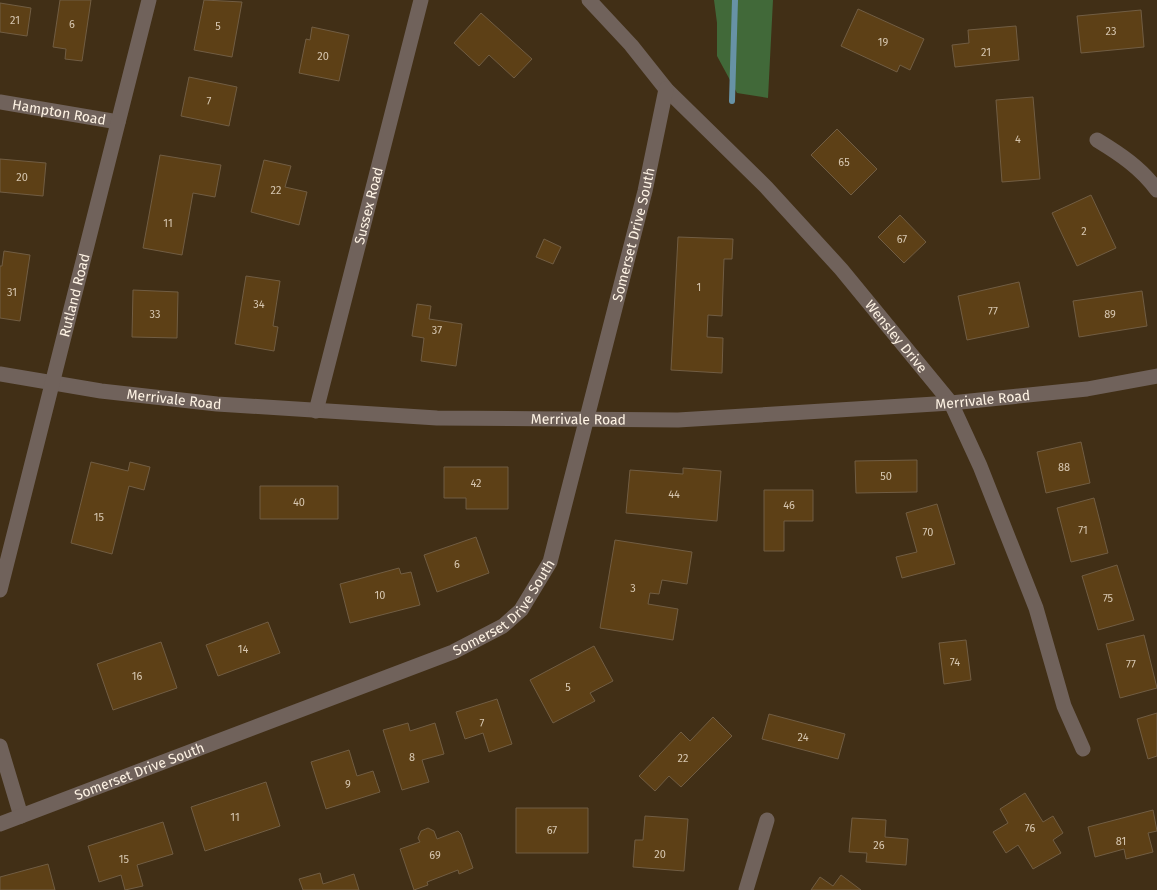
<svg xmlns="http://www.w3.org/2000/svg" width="1157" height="890" viewBox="0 0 1157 890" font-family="'Fira Sans',sans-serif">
  <rect width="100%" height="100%" fill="#412f16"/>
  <path fill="#416939" d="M714,0H773L768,98L737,93L717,56V23Z"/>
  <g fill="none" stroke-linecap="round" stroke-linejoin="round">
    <path stroke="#6792a6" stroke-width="6" d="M732,101L735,0"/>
  </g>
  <path fill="#5d4016" stroke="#715d43" d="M60,0H91L82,61L65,59L66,49L53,47Z
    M204,0L242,2L232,57L194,50Z
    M0,3L31,8L27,36L0,32Z
    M858,9L924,39L910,70L900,65L897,72L841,46Z
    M1141,10L1144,47L1081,53L1077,16Z
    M481,13L532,59L514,78L489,55L479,66L454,43Z
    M1016,26L1019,60L955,67L952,45L969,43L968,30Z
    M312,27L349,35L339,81L299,73L306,39L310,40Z
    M189,77L237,87L229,126L181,116Z
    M1033,97L1040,179L1002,182L996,100Z
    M837,129L877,169L851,195L811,155Z
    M160,155L221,165L215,197L193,193L182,255L143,248Z
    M0,159L46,163L43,196L0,192Z
    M264,160L291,166L285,187L307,192L299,225L251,212Z
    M1091,195L1116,248L1077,266L1052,213Z
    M900,215L926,242L904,263L878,237Z
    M678,237L733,239L732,259H724L722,316L708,315L707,337L723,338L722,373L671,370Z
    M544,239L561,247L553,264L536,257Z
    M4,251L30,255L20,321L0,318V266H2Z
    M246,276L280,281L273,326L278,327L274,351L235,344Z
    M1019,282L1029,327L967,340L958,296Z
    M133,290L178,292L177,338L132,337Z
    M1142,291L1147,326L1079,337L1073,301Z
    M417,304L431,306L429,319L462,324L456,366L421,361L424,338L412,336Z
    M1081,442L1090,483L1046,493L1037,452Z
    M917,460V492L856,493L855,461Z
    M91,462L128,471L130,462L150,467L144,490L129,486L112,554L71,543Z
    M444,467H508V509H466V498H444Z
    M683,468L721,471L717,521L626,513L630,470L683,474Z
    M260,486H338V519H260Z
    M764,490H813V521H784V551H764Z
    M1094,498L1108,553L1071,562L1057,508Z
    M937,504L955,564L902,578L896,557L917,552L906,513Z
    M476,537L489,573L437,592L424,555Z
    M615,540L692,552L687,584L662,580L659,594L650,593L648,604L678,609L673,640L600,628Z
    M1117,565L1134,620L1098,630L1082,576Z
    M399,568L401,574L411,572L420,605L350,623L340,584Z
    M268,622L280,653L218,676L206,645Z
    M1144,635L1157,688L1120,698L1106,644Z
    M966,640L971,680L944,684L939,643Z
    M161,642L177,688L113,710L97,664Z
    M594,646L613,681L590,693L595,701L553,723L530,680Z
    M497,699L512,744L489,752L483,733L465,739L456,712Z
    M1157,713V756L1148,759L1137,719Z
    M769,714L845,734L838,759L762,739Z
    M713,717L732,736L681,787L669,776L655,791L639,776L681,732L690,741Z
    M408,723L410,731L435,723L444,754L422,760L429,782L402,790L383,730Z
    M349,750L357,776L373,771L380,792L326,809L311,762Z
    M266,782L280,826L205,851L191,807Z
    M1025,793L1043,822L1053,816L1063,833L1053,840L1061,853L1033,869L1018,845L1006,853L993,832L1008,823L1000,809Z
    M516,808H588V853H516Z
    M1153,810L1157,831L1148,833L1153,852L1126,859L1124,849L1095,857L1088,827Z
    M645,816L688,819L684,871L633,867L635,840H643Z
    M852,818L886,820L885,837L908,839L906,865L866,862L867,853L849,852Z
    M163,822L173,854L137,865L143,886L125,890L121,875L99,882L88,846Z
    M428,828L434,831L437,839L458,831L461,834L473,868L459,874L458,870L427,882L428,885L414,890L400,849L420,842L418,838L421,831Z
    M48,864L55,890H0V877Z
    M320,873L323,884L354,874L359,890H303L299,879Z
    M841,875L861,890H811L820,877L833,886Z"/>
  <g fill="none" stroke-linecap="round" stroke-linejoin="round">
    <g stroke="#70625b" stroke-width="15">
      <path id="s1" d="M589,0L631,45L666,89L766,187L841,269L951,403L980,466L1036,608L1064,706L1083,749"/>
      <path id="s2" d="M0,102L118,122"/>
      <path d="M1097,140C1120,154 1141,168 1157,190"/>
      <path id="s3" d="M0,374L101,391L217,404L437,418L678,420L951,403L1087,389L1157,376"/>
      <path id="s4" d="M316,411L421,0"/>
      <path id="s5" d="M0,590L149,0"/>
      <path d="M0,746L21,816"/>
      <path id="s6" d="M0,824L453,652L503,626L521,610L550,562L645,191L666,89"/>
      <path d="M746,890L767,820"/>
    </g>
  </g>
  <g text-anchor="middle" stroke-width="4" stroke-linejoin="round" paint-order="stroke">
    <g font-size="11" fill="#d6c6b0">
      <text x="15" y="24">21</text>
      <text x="72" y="28">6</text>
      <text x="218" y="30">5</text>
      <text x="1111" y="35">23</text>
      <text x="883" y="46">19</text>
      <text x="986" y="56">21</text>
      <text x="323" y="60">20</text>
      <text x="209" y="105">7</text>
      <text x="1018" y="143">4</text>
      <text x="844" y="166">65</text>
      <text x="22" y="181">20</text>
      <text x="276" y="194">22</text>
      <text x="168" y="227">11</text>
      <text x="1084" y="235">2</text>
      <text x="902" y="243">67</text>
      <text x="699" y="291">1</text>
      <text x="12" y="296">31</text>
      <text x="259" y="308">34</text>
      <text x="993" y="315">77</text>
      <text x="155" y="318">33</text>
      <text x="1110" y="318">89</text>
      <text x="437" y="334">37</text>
      <text x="1064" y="471">88</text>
      <text x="886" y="480">50</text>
      <text x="476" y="487">42</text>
      <text x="674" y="498">44</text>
      <text x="299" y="506">40</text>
      <text x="789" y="509">46</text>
      <text x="99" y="521">15</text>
      <text x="1083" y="534">71</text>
      <text x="928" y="536">70</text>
      <text x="457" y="568">6</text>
      <text x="633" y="592">3</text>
      <text x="380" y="599">10</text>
      <text x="1108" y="602">75</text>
      <text x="243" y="653">14</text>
      <text x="955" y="666">74</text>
      <text x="1131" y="668">77</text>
      <text x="137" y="680">16</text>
      <text x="568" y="691">5</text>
      <text x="482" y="727">7</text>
      <text x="803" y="741">24</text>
      <text x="412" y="761">8</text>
      <text x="683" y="762">22</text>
      <text x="348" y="788">9</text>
      <text x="235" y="821">11</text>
      <text x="1030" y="832">76</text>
      <text x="552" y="834">67</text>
      <text x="1121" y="845">81</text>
      <text x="879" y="849">26</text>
      <text x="660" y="858">20</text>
      <text x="435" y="859">69</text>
      <text x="124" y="863">15</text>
    </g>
    <g font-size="14" fill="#fef3e4" stroke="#412f16">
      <text dy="5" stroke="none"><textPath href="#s2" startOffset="60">Hampton Road</textPath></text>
      <text dy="5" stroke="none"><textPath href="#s4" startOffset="212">Sussex Road</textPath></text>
      <text dy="5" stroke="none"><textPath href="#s6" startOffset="959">Somerset Drive South</textPath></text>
      <text dy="5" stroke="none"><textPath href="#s5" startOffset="304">Rutland Road</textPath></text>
      <text dy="5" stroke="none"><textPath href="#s1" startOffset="456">Wensley Drive</textPath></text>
      <text dy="5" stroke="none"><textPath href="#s3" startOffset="176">Merrivale Road</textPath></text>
      <text dy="5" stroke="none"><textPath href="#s3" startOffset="986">Merrivale Road</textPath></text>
      <text dy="5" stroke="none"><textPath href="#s3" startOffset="581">Merrivale Road</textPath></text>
      <text dy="5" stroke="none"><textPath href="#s6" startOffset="554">Somerset Drive South</textPath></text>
      <text dy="5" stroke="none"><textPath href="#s6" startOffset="149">Somerset Drive South</textPath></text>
    </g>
  </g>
</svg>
